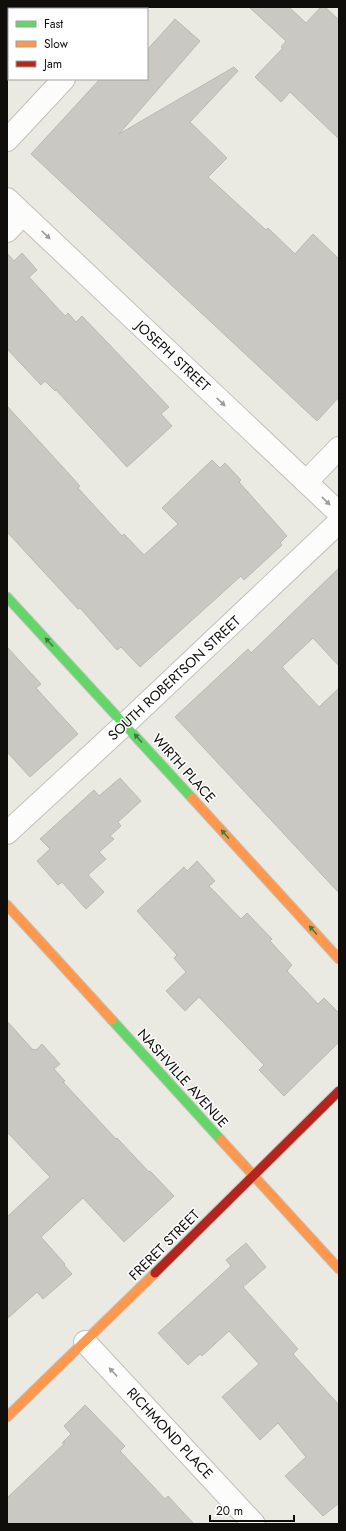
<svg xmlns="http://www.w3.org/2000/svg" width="346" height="1531" viewBox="0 0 346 1531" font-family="Jost,sans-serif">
  <rect width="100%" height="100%" fill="#eae9e2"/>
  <path fill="#c9c8c3" stroke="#bab9b3" d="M249,7H289L306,23L321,7H325L339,20V139L290,92L281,102L255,77L283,48L281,47L286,41Z
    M175,19L200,41L119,134L234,67L238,71L190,122L227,158L208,177L266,230L268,228L295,254L313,234L339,259V397L317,421L31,154L100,79H147V50Z
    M7,253L14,261L22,253L37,270L29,277L65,316L68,313L76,322L82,316L169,407L161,414L172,426L127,467L56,390L55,391L45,381L41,385L7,349Z
    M7,406L80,486L78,488L122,536L124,534L144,555L178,524L162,508L212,460L220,468L225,463L241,480L239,482L287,536L280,543L282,545L244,580L241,576L140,667L121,647L117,650L80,608L78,609L7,532Z
    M339,568V666L313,638L282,667L319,707L339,688V893L175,717L248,649L251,653Z
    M7,647L41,684L36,688L78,734L30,777L7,752Z
    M120,778L141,801L118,822L121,826L110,836L114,839L99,852L106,859L88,875L104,892L86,909L62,882L58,885L37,861L50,849L40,839L94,790L99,796Z
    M197,861L215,881L209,886L241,919L247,913L272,939L270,941L292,965L287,971L318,1004L324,998L339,1013V1042L284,1096L259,1070L264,1065L199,997L185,1011L166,991L186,972L174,958L177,955L137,911L184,867L187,871Z
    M7,1021L33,1050L35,1049L36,1050L42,1044L60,1064L54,1069L65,1081L63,1082L116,1139L117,1138L149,1172L150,1171L174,1196L124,1242L83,1198L41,1237L65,1264L64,1265L72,1274L43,1299L37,1292L7,1319V1217L50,1177L7,1132Z
    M246,1243L266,1267L243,1287L298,1349L293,1354L339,1405V1503L323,1516L285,1476L306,1457L278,1423L260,1440L222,1397L259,1364L229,1331L202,1356L200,1354L188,1365L158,1333L231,1266L226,1260Z
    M85,1405L125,1446L120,1451L165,1499L168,1496L194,1524H7V1498L65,1443H62L71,1434L64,1426Z"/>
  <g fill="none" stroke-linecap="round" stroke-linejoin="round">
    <g stroke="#c2c1bd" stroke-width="24">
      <path id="street" d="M130,9L132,7
        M7,140L64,79
        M7,199L339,513
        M7,231L23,214
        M306,482L339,448
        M7,833L125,724L339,522
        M85,1342L254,1524"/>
    </g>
    <g stroke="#c2c1bd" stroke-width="11">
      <path id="fast" d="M7,597L192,798
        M112,1020L221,1140"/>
    </g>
    <g stroke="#c2c1bd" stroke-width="11">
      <path id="slow" d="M192,798L339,959
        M7,905L112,1020
        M221,1140L339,1269
        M7,1417L155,1273"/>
    </g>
    <g stroke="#c2c1bd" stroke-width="11">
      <path id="jam" d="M155,1273L339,1091"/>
    </g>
    <use href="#street" stroke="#fcfcfb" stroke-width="22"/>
    <use href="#fast" stroke="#63d668" stroke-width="9"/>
    <use href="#slow" stroke="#ff974d" stroke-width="9"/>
    <use href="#jam" stroke="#b3261e" stroke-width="9"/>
  </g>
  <defs><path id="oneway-solid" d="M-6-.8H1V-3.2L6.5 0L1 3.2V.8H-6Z"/></defs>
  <g fill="#9d9d9b">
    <use href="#oneway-solid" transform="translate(46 235) rotate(43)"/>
    <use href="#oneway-solid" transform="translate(221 402) rotate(43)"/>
    <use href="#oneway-solid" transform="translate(326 501) rotate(44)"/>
    <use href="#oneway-solid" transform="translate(113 1372) rotate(-133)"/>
  </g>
  <g fill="#3d7c3e">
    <use href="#oneway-solid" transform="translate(49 642) rotate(-133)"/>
    <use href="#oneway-solid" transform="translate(138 738) rotate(-132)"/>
    <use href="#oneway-solid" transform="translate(225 834) rotate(-132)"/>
    <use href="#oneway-solid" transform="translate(313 930) rotate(-132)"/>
  </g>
  <g text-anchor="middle" stroke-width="3" stroke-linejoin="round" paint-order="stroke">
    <g font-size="14" fill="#0f0e0b" stroke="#fff">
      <text transform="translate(173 356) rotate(43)" y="5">JOSEPH STREET</text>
      <text transform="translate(174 678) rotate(-43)" y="5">SOUTH ROBERTSON STREET</text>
      <text transform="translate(184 768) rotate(48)" y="5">WIRTH PLACE</text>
      <text transform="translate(183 1078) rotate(48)" y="5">NASHVILLE AVENUE</text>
      <text transform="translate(164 1245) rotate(-45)" y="5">FRERET STREET</text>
      <text transform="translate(170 1433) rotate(47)" y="5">RICHMOND PLACE</text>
    </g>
  </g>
  <rect width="346" height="1531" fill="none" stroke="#0f0e0b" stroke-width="16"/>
  <rect x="8" y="8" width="140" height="72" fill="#ffffff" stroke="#9f9f9d"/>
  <rect x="16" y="21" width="20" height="6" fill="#63d668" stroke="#9f9f9d"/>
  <text x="44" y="28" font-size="12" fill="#0f0e0b">Fast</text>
  <rect x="16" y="41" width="20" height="6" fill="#ff974d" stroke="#9f9f9d"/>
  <text x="44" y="48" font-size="12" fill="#0f0e0b">Slow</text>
  <rect x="16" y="61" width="20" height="6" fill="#b3261e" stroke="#9f9f9d"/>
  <text x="44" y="68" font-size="12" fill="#0f0e0b">Jam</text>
  <path d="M210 1515v6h84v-6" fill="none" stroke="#0f0e0b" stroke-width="2"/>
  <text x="216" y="1515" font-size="12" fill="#0f0e0b" stroke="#ffffff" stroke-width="3" paint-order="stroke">20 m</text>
</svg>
